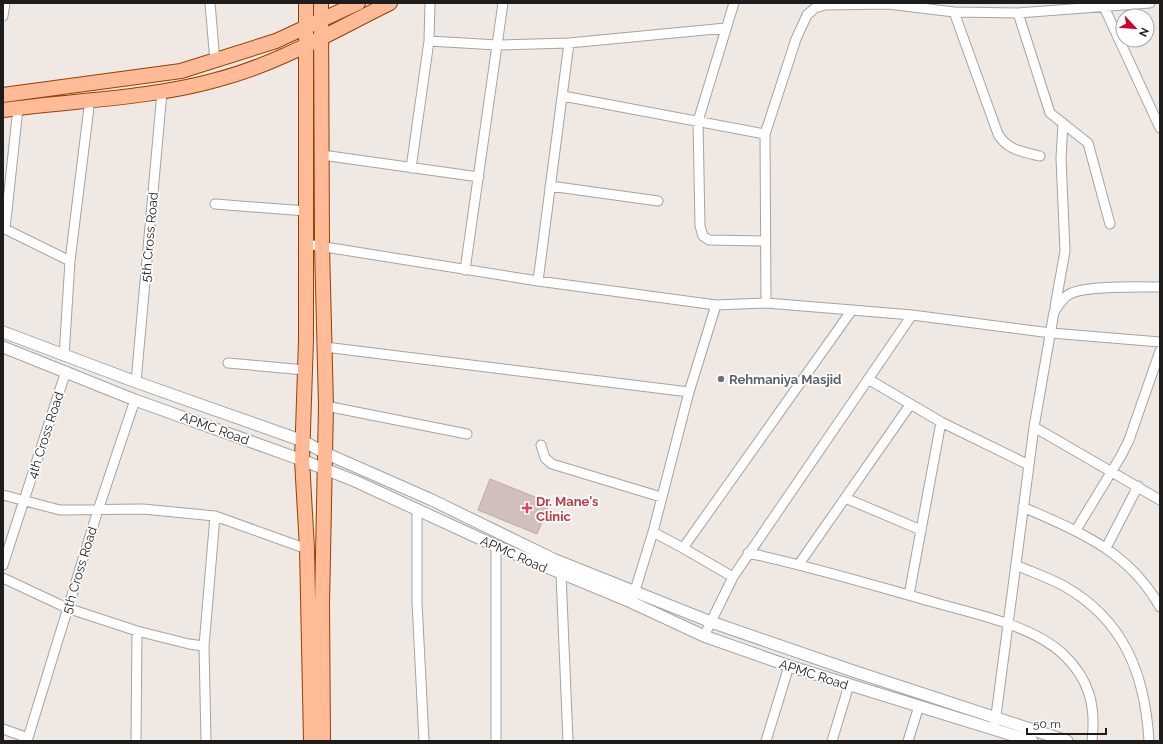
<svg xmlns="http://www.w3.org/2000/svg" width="1163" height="744" viewBox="0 0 1163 744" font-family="Raleway,sans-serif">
  <rect width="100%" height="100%" fill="#f0e8e2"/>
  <path fill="#d0bfbb" stroke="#c3a9a3" d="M490,479L550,503L537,534L478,510Z"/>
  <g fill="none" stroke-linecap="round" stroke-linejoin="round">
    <g stroke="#a4a4a4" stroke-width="11">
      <path id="minor" d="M210,3L215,62
        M734,3L698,121L700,226L703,236L709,240L764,241
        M1104,7L1160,128
        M954,12L998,134C1007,150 1023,152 1040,156
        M1018,13L1050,113L1088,143L1110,224
        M3,16L5,3
        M429,41L497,45L569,43L726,28
        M563,96L765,134
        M322,155L479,177
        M411,168L429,41L430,3
        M550,186L658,201
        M215,204L306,211
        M3,228L70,261
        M5,229L18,108
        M306,244L538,281L716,305L766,303L852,310L912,315L1051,333L1160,342
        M465,270L503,3
        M538,281L569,43
        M766,303L765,134L796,39L807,15L815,8L825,5L888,4L954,12L1018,13L1150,3
        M1055,307L1065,251L1061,158L1063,123
        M325,347L689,392
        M64,356L70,261L90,99
        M228,363L305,370
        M868,379L941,422L1029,465
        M136,382L162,92
        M326,406L467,434
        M1034,427L1160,500
        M541,445L545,458L552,464L661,497
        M3,495L60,510L143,509L215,516
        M845,498L921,530
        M1023,507C1079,532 1128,550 1160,607
        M417,509V602L424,741
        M1076,530L1121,456L1129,440L1160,351
        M653,532L689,392L716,305
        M496,546V741
        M683,548L733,577
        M1106,548L1138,486
        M748,553C811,566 872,585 933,602C974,614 1033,625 1064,655C1090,680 1096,707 1092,741
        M799,564L910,405
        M3,565L66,371
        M1016,565C1032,572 1049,578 1064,586C1124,620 1145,674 1149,741
        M561,574L568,741
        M3,578L67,608L137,631
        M909,595L941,422
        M633,597L653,532L683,548L852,310
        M704,636L733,577L912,315
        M204,646L206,741
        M995,723L1034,427L1054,312C1058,306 1062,299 1068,295C1082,285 1140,287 1160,287
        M3,729L28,738
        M27,741L98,510L135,400
        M136,741L137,631L189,644L204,646L215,516L307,549
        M766,741L789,666
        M832,741L849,685
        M908,741L919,706"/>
    </g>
    <g stroke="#a4a4a4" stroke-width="13">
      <path id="tertiary" d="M3,332L136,382L303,441L325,453L432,500L553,559L711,622L853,671L1067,741
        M3,347L135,400L302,460L355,481L496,546L631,602L704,636L789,666L1032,741"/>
    </g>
    <g stroke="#964100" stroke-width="16">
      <path id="primary" d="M306,3V340L302,460L307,549L311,741
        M321,3L322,246L326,406L322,604L323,741
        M3,95L181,71L276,41L358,3
        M3,110C73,100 148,99 216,80C278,64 333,31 390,3"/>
    </g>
    <use href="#minor" stroke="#fff" stroke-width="9"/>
    <use href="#tertiary" stroke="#fff" stroke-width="11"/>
    <use href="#primary" stroke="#ffba97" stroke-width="14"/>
  </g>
  <circle fill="#6b7280" stroke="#fff" stroke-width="1.5" cx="721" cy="379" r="4"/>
  <path fill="#e0444e" stroke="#fff" stroke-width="1.5" d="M525 502h4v4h4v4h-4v4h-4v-4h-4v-4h4z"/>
  <g text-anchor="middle" stroke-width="3.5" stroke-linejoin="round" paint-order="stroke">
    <g font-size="13" fill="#1d1d1d" stroke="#fff">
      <text transform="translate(149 237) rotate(-85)" y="5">5th Cross Road</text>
      <text transform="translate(215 428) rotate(20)" y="5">APMC Road</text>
      <text transform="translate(45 435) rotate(-72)" y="5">4th Cross Road</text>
      <text transform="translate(514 554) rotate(24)" y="5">APMC Road</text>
      <text transform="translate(79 570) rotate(-73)" y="5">5th Cross Road</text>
      <text transform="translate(814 674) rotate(18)" y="5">APMC Road</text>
    </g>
    <g font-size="13" font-weight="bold" fill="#5b616d" stroke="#fff" text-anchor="start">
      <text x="729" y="384">Rehmaniya Masjid</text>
    </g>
    <g font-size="13" font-weight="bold" fill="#be3a42" stroke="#fff" text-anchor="start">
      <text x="536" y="506">Dr. Mane's<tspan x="536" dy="15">Clinic</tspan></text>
    </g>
  </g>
  <rect width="1163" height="744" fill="none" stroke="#1d1d1d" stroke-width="8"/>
  <g transform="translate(1135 28) rotate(116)"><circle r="19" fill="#ffffff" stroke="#a5a5a5"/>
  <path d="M0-3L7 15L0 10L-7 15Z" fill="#ca0030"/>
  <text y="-6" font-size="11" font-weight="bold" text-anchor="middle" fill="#1d1d1d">N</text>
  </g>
  <path d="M1027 728v6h79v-6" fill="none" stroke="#1d1d1d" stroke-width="2"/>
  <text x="1033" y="728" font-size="12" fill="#1d1d1d" stroke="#ffffff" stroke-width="3" paint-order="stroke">50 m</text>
</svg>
